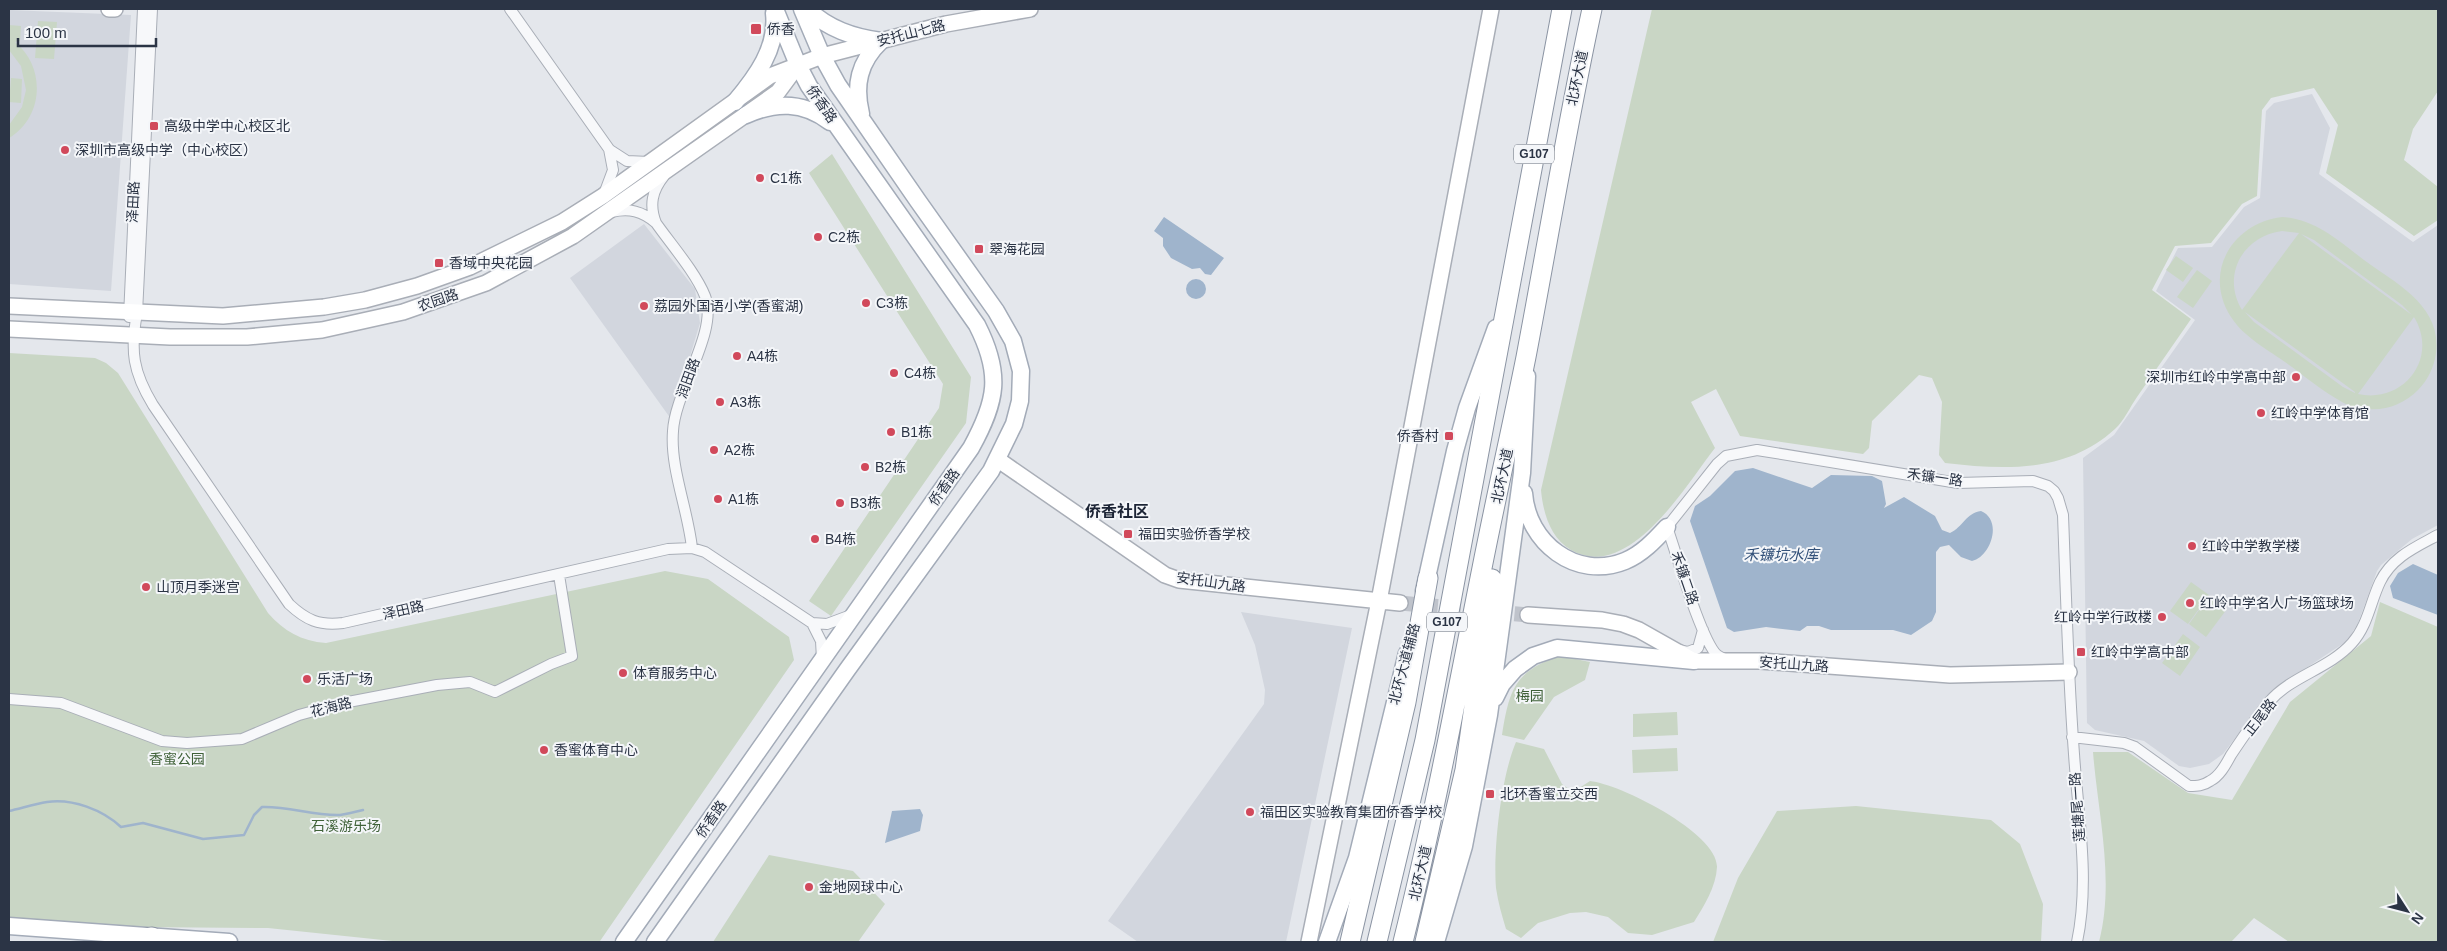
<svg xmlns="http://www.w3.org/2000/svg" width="2447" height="951" viewBox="0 0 2447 951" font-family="Helvetica,'Noto Sans SC',sans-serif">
  <rect width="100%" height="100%" fill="#e4e7ec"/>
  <path fill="#d2d6de" d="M9,10L131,15L111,291L9,284Z
    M2312,94L2330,128L2319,174L2413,242L2438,225V525L2412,539L2381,565L2377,571L2358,623L2347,641L2288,680L2265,699L2223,754L2209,764L2190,768L2179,766L2144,741L2095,730L2087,723L2083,458L2114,435L2195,320L2156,291L2178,248L2212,247L2244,207L2260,198L2266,111L2274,103Z
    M644,224L695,289L700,323L671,419L570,278Z
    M1241,612L1352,628L1286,942H1138L1108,921L1264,704L1265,690L1255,645Z"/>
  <path fill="#c9d6c5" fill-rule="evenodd" d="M1652,9H2438V91L2413,129L2404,160L2438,187V220L2414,236L2326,173L2338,125L2314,88L2271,98L2262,110L2257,196L2242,204L2211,243L2175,246L2152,290L2191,319C2173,345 2155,371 2137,397C2130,407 2124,421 2115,429C2067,473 2006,470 1945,463L1939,455L1942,402L1932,378L1919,375L1872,421L1869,448L1863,454L1740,436L1716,389L1691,402L1715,448C1686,485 1629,583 1571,550C1550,538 1543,512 1541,490Z
    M38,21L57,22L54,59L35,58Z
    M9,25L21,26L20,41L15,42C46,67 44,117 9,138V125L22,107L26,90L21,66L9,50Z
    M11,78L22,79L21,103L9,102Z
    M832,154L971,377L966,423L831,616L809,601L939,408L943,384L809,173Z
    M2282,217C2315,219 2339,241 2364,260C2397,284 2442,306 2436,353C2434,367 2428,380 2418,390C2404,404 2386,411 2367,409C2358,409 2349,406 2342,402C2324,392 2308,379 2292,367C2272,352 2244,338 2231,317C2202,272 2233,223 2282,217ZM2282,231L2299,233L2242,310C2221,275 2243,236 2282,231ZM2301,234L2314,240L2402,305L2412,315ZM2245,312L2355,392V393L2343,387L2254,322ZM2414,317C2439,358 2404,404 2358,394Z
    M2176,256L2193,268L2183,282L2166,270Z
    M2197,270L2212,281L2193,308L2177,297Z
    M9,353L95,358L106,363L118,373L268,613C284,631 301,641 326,643L665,571L708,579L789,637L794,660L600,941L402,942L268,928L134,927L9,922Z
    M2191,582L2209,595L2188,624L2170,611Z
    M2209,596L2227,609L2206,637L2189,624Z
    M2380,602L2438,627V942H2289L2254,918L2231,942H2099C2115,880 2098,815 2093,752H2128L2188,793L2232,800L2290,702L2371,636Z
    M2183,634L2200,647L2180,676L2162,663Z
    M1561,656L1590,662L1585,680L1554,697L1524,740L1502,735C1509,690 1515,670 1561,656Z
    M1677,712L1678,735L1633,737V714Z
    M1516,742L1544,749L1562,784L1573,792L1590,781C1620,784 1718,833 1717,867C1716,887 1704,906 1694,922L1652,935L1628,933L1608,917L1586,912L1570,913L1538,923L1521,938L1506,929C1502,916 1498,902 1496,888C1493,849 1501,777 1516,742Z
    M1677,748L1678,771L1633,773L1632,750Z
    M1856,806L1991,820L2020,844L2043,904L2041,942H1713L1738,878L1777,811Z
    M769,855L853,871L885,904L858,942H713Z"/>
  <path fill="#9fb4cc" d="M1164,217L1224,258L1211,275L1205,274L1200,268L1192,269L1171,258L1163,246V238L1154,231Z
    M1186 289a10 10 0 1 1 20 0a10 10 0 1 1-20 0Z
    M1753,468L1812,488L1831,475L1872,476L1882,481L1886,504L1884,508L1904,497L1935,516L1942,530L1950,533C1963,527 1966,513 1981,511C2003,520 1991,557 1972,561L1961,557L1949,545L1940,547L1936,552V612L1932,621L1911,635L1893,630H1831L1819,626H1807L1800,631L1766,627L1734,632L1727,628L1690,521L1695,506L1710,496L1735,471Z
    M2413,564L2438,575V615L2393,598L2390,586L2398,573Z
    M920,809L923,815L920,831L885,843L892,811Z"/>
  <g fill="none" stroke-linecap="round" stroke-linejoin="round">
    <path stroke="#9fb4cc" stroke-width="2.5" d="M9,811C22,808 35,804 47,802C72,798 103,810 121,827L143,823L203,839L244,835L254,815L262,807C289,806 313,816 340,815C347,814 355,812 363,810"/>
    <path stroke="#bfc3cb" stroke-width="15" stroke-dasharray="15 8" stroke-linecap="butt" d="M1400,603L1528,615"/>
    <g stroke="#a9aeb7" stroke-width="12">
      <path id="street" d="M152,9L137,313C130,351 133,372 153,405L289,604C306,620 319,626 343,623L668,549L692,548L705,552L812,623L821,641L822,659
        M510,9L609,149L613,170L604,194
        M610,150L627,161L649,162
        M664,176C652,191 649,205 656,223C670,243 696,273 705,296C719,331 675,391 673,431C670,468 688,510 692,548
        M612,212C629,208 642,211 656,223
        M129,317L143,9
        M812,623L827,624L851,615
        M1680,650L1688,652L1698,648L1703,630
        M1727,660C1724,659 1720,657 1717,655C1701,640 1676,552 1667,527L1717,464L1726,456L1757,450L1958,483L2033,481L2048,486L2054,491L2058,498L2063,515C2066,595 2068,674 2074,754C2078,815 2090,881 2077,942
        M9,699L61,703L162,741L187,743L242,739L299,715L343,703L437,685L470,682L495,692L551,664L572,656L559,575
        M2072,737L2124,743L2135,747L2189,786C2197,786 2203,786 2210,781C2220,776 2226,764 2231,755C2243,737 2255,719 2269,702C2291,676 2329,669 2352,643C2368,625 2370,603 2380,582C2392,557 2416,547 2438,535"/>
    </g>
    <g stroke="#a9aeb7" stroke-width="18">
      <path id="secondary" d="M109,9H115
        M9,306L223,316L324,307L365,300L417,286L470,267L562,222L603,196L770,76L822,56L946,24L1030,9
        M9,329L170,337H247L322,330L403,312L486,283L573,236L778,92L798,65
        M997,459L1165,575L1179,580L1400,603
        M1528,615L1602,620L1623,624L1639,630L1694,661H1760L1950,675L2069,672
        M1309,942L1379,601L1491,9"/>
    </g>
    <g stroke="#a3abb8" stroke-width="19">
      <path id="primary" d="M807,9C829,29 852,37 881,41
        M735,102C756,77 778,48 774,13
        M861,114C854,85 859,62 881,41
        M746,115C775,102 803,101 830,122
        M1524,493C1527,542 1576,581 1625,561C1642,554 1655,540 1667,527
        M1424,591L1455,451L1467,408L1496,328
        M1495,698L1502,684L1515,669L1533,656L1557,648L1694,661
        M9,926L229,942
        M624,942L971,448C997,401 1002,374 977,325L809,86L798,65L775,9
        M655,942L847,670L991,471L1014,424L1020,401L1021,371L1013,341L996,311L918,201L838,85L822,56L802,9
        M1327,942L1357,858L1407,653
        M1436,942L1464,846L1489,715L1522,473L1527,376"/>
    </g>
    <g stroke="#8b94a3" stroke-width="21">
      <path id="highway" d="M120,942L152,937
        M1350,942L1406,702L1428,578
        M1377,942L1425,740L1562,9
        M1403,942C1434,818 1457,693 1482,568C1496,497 1512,427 1526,357C1548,241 1567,124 1592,9
        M1425,942L1465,770L1492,579"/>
    </g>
    <use href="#street" stroke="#f7f8fa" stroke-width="10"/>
    <use href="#secondary" stroke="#fff" stroke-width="15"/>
    <use href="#primary" stroke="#fff" stroke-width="16"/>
    <use href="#highway" stroke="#fff" stroke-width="19"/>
  </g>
  <g fill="#d1495b" stroke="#f4f6f9" stroke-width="2">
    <rect x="750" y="23" width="12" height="12" rx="2.5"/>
    <rect x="149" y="121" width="10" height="10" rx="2.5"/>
    <circle cx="65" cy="150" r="5"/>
    <circle cx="760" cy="178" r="5"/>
    <circle cx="818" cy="237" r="5"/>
    <rect x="974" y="244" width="10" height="10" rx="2.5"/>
    <rect x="434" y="258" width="10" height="10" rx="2.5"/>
    <circle cx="866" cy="303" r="5"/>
    <circle cx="644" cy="306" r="5"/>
    <circle cx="737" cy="356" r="5"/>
    <circle cx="894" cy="373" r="5"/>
    <circle cx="2296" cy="377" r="5"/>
    <circle cx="720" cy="402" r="5"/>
    <circle cx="2261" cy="413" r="5"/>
    <circle cx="891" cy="432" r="5"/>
    <rect x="1444" y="431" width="10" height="10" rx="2.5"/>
    <circle cx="714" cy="450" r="5"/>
    <circle cx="865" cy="467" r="5"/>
    <circle cx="718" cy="499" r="5"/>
    <circle cx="840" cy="503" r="5"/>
    <rect x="1123" y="529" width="10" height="10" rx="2.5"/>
    <circle cx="815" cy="539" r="5"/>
    <circle cx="2192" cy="546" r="5"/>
    <circle cx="146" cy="587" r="5"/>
    <circle cx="2190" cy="603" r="5"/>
    <circle cx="2162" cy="617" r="5"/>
    <rect x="2076" y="647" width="10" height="10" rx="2.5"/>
    <circle cx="623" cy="673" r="5"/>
    <circle cx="307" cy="679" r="5"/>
    <circle cx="544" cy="750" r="5"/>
    <rect x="1485" y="789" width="10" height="10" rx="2.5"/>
    <circle cx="1250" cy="812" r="5"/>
    <circle cx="809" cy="887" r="5"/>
  </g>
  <g text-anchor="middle" stroke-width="4" stroke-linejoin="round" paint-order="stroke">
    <g fill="#f4f6f9" stroke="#676e7b" stroke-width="1">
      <rect x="1514" y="144.5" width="40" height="19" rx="4"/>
      <rect x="1427" y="612.5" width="40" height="19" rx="4"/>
    </g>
    <g font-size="12" font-weight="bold" fill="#2b3445">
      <text x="1534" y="158">G107</text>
      <text x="1447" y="626">G107</text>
    </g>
    <g font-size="14" fill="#2b3445" stroke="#f4f6f9" text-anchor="start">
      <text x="767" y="34">侨香</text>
      <text x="164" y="131">高级中学中心校区北</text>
      <text x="75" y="155">深圳市高级中学（中心校区）</text>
      <text x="770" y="183">C1栋</text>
      <text x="828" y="242">C2栋</text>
      <text x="989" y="254">翠海花园</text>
      <text x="449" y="268">香域中央花园</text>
      <text x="876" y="308">C3栋</text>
      <text x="654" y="311">荔园外国语小学(香蜜湖)</text>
      <text x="747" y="361">A4栋</text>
      <text x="904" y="378">C4栋</text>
      <text x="2286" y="382" text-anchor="end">深圳市红岭中学高中部</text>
      <text x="730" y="407">A3栋</text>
      <text x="2271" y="418">红岭中学体育馆</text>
      <text x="901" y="437">B1栋</text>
      <text x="1439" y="441" text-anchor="end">侨香村</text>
      <text x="724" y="455">A2栋</text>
      <text x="875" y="472">B2栋</text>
      <text x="728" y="504">A1栋</text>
      <text x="850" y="508">B3栋</text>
      <text x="1138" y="539">福田实验侨香学校</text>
      <text x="825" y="544">B4栋</text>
      <text x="2202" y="551">红岭中学教学楼</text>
      <text x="156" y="592">山顶月季迷宫</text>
      <text x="2200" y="608">红岭中学名人广场篮球场</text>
      <text x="2152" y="622" text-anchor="end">红岭中学行政楼</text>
      <text x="2091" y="657">红岭中学高中部</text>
      <text x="633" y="678">体育服务中心</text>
      <text x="317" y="684">乐活广场</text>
      <text x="554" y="755">香蜜体育中心</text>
      <text x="1500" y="799">北环香蜜立交西</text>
      <text x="1260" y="817">福田区实验教育集团侨香学校</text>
      <text x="819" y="892">金地网球中心</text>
    </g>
    <g font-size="14" fill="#2b3445" stroke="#f4f6f9">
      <text transform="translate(911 33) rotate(-14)" y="5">安托山七路</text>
      <text transform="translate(1577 78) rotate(-78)" y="5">北环大道</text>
      <text transform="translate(822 104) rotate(56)" y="5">侨香路</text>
      <text transform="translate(133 202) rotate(-87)" y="5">泽田路</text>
      <text transform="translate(438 300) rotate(-19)" y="5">农园路</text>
      <text transform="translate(688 378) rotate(-70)" y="5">润田路</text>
      <text transform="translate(1502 476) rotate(-78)" y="5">北环大道</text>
      <text transform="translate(1935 477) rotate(8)" y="5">禾镰一路</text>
      <text transform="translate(944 487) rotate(-55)" y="5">侨香路</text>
      <text transform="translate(1685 578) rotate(71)" y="5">禾镰二路</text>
      <text transform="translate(1211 582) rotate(8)" y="5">安托山九路</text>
      <text transform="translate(403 610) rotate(-13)" y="5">泽田路</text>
      <text transform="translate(1404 664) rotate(-75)" y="5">北环大道辅路</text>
      <text transform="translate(1794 664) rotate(4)" y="5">安托山九路</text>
      <text transform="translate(331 707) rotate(-14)" y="5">花海路</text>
      <text transform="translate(2260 717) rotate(-52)" y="5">正尾路</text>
      <text transform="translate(2077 807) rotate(-94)" y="5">莲塘尾一路</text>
      <text transform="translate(711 819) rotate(-55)" y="5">侨香路</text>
      <text transform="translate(1420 873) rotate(-77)" y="5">北环大道</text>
    </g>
    <g font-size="14" fill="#3f6138" stroke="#f4f6f9">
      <text x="1530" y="701">梅园</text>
      <text x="177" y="764">香蜜公园</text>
      <text x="346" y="831">石溪游乐场</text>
    </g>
    <g font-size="15" font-style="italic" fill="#34527a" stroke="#f4f6f9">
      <text x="1781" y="560">禾镰坑水库</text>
    </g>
    <g font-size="16" font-weight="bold" fill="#1d2536" stroke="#f4f6f9">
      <text x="1117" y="517">侨香社区</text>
    </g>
  </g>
  <rect width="2447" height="951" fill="none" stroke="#2b3445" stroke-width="20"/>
  <g transform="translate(2407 911) rotate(126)" stroke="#f4f6f9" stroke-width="4" paint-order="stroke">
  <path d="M0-4L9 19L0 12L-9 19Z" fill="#2b3445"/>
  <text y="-8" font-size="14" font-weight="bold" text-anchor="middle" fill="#2b3445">N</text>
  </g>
  <path d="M18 38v8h138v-8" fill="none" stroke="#2b3445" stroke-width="2.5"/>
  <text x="25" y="38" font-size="15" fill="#2b3445" stroke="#f4f6f9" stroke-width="4" paint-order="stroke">100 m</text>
</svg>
